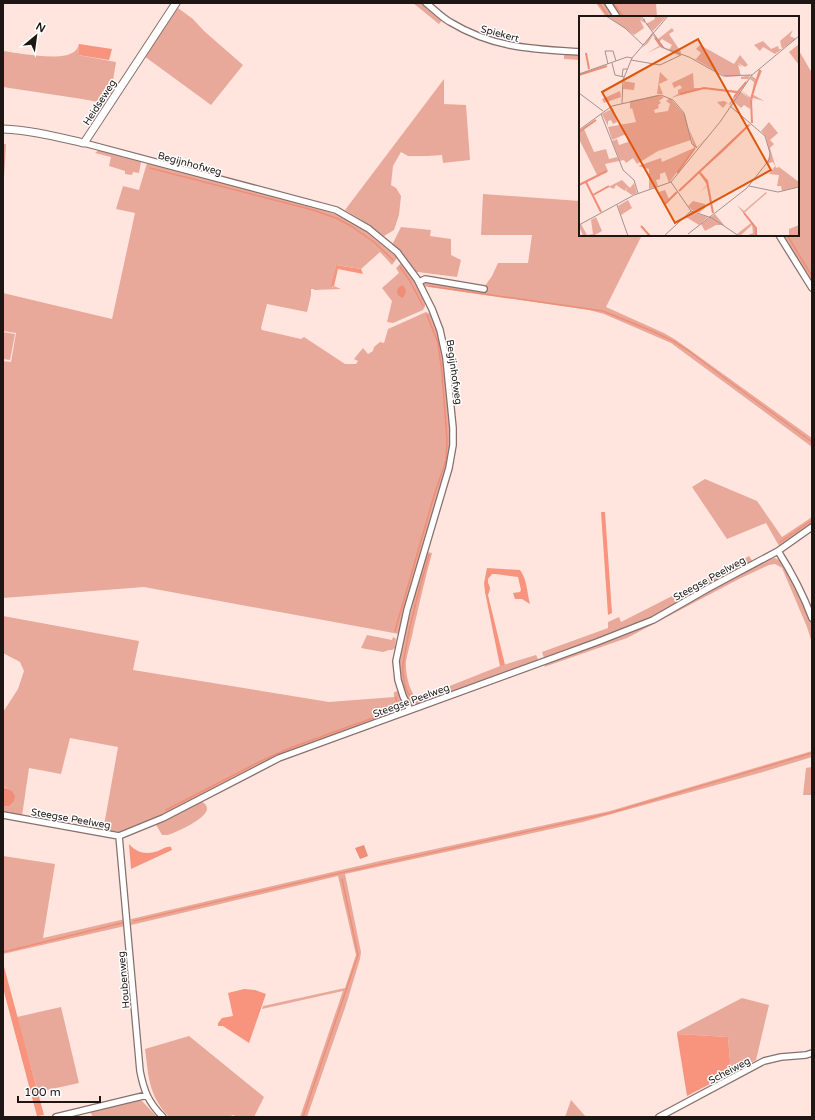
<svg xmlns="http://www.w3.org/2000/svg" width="815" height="1120" viewBox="0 0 815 1120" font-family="'Varela Round',sans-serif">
  <rect width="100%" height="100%" fill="#ffe5de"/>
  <path fill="#e9a99a" d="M413,3H422L443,19L439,24Z
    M596,3H605L615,17H606Z
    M612,3H656L657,17H622Z
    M178,8L193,19L204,31L243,65L211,105L144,56Z
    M79,44L78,55L116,62L111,93L104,103L82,99L3,87V51C19,53 65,63 76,50C78,48 78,46 79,44Z
    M798,49L812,73V285L780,235H798Z
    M564,54L580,55V60L564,59Z
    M444,79V104L466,105L470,160L443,163L442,155L428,156H408L401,152L393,166L391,185L396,188L401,196L399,215L394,230L384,236L363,221L345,210Z
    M3,144H6L4,178L3,183Z
    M99,150L141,162L139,173L133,172L132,175L125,174V171L109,166L111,157L95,153Z
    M147,163L215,180L310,205L340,216L365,229L386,246L397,258L392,265L380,252L361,269L336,265L332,288L334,286L341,289L314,290V289H311V295L307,312L267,304L261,328L262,330L301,339L304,337L345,364H356L358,361L354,359L363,348L368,354L373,351L374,347L380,342L384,343L388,329L426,312L432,315L440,337L444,352L449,406L451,442L450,452L399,634L144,587L3,598V361L11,362L16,333L3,331V293L112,319L135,213L116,209L123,186L139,190Z
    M483,194L580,201V235H642L606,307L664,333L676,340L812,438V447L671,343L604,314L589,310L422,286L423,283L426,281L482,290L492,276L498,263H528L532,235H481Z
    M401,227L431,230L430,236L451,239V255L461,260L457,277L418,272L416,273L392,245Z
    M401,263L416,283L425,303V306L423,310L393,323L387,322L392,301L382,288L399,273L396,268Z
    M3,332L15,334L10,360L3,359Z
    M705,479L757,501L782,537L812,517V524L779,546L766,523L727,539L692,487Z
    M427,552L432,553C425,579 419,605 413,631C411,641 408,651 406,661C405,671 409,692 417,699L500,666L536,655L538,659L536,662L416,706L412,705C405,699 401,687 400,678C398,656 405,632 411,611C416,591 421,572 427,552Z
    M749,556L753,562L636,626L544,658L542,652L608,628V622L619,617L621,622L739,562Z
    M775,558L781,561L788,568L806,608L812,625V643L807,627L782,568L775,564L769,565L739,579L627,638L544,667L547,662L616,638L689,602L765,560Z
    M3,616L139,641L133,670L329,702L394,697V692L399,691L402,701L401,708L394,713L296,749L257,766L156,818L122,832L103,831L118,747L70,738L61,774L29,768L22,816L3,812V807L9,806L7,788L3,787V712L18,689L24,671L20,662L3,653Z
    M367,635L392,640L393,637L396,639L395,648L392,650H389L383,652L361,648Z
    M812,751V757L763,772L583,822L345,874L361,952L360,959L346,1005L307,1117H300L343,991L262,1009L263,1006L345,988L356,955L338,876L131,925V919L384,860L610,811Z
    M812,767V795H803L806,768Z
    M201,801C204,803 207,805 207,808C208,818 177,832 168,835C166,835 164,835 162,835L155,823Z
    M3,856L55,864L43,938L125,919V926L3,954Z
    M742,998L769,1005L756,1060L731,1073L728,1037L677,1034V1032Z
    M61,1007L79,1083L38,1092L17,1017Z
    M189,1036L264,1097L254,1117H237L233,1115L229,1117H169C148,1094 149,1078 145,1049Z
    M571,1100L586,1117H565Z
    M138,1101H142L157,1117H93L90,1112Z"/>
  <path fill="#f8947d" d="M79,44L112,49L109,60L78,55Z
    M336,265L361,269L363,274L338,269L334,286L331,287Z
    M601,512H605L612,613L608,615Z
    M487,568L520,570C527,579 527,593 530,604L522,599H515L513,593L520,592L521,590L518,577L496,574H492L488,579V583C491,588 490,590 488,595L505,665L500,666L485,592L484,583Z
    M129,844C137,853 146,855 158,851C163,849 166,846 171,847L172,850L131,869Z
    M3,963L44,1115L37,1116L3,988Z
    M244,989L255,990L266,994L249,1043L223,1026H218V1023L222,1018L233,1016L228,993Z
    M677,1034L728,1037L731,1073L687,1096Z"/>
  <path fill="#f08d76" d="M402,285C407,288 407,294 402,298L398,295L397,292L398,288Z
    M3,787L12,791L15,796L14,801L9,806L3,807Z
    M364,845L368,856L360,859L355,848Z"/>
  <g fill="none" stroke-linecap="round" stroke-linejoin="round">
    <path stroke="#f08d76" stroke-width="1.5" d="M599,3L609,17
      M613,3L624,17
      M150,168L313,210L336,218L351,226L374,242L393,260
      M787,235L812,276
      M400,267L410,281L423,306
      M429,286L603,311L652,331L673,341L689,351L726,379L812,442
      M780,542L812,520
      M395,631L434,496L446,460L447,440L442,373L438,343L427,315
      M416,700C406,698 404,681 403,672C402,666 404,659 405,653C410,620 420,587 429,555
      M166,810L263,760L290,748L392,711L397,705L396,697
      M134,921L340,873L610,813L812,753
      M3,952L122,923
      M303,1117L358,955L342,879"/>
    <g stroke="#87706b" stroke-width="8">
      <path id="minor" d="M426,3C434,9 441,17 450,22C493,48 531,49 580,52
        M608,3L617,17
        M84,143L336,210L369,229L397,252L417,279L432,309L440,330L446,358L453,428V445L449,468L407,610L396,661L398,680L403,696L410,710
        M779,235L812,288
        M419,282L425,279L484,289
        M778,551C792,573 803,594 812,618
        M3,815L119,836L163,818L279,758L597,642L653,620L707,589L778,551L812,527
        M119,836L140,1071C144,1091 148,1102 163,1117
        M56,1117L147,1095
        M659,1117L764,1061L781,1057L806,1055L812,1053"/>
    </g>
    <g stroke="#87706b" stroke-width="9">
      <path id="tertiary" d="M3,129C30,130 57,137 84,143L176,3"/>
    </g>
    <use href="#minor" stroke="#fff" stroke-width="5.5"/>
    <use href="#tertiary" stroke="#fff" stroke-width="7"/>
  </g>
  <g text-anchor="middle" stroke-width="3" stroke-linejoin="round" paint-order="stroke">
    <g font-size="10" fill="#1e1613" stroke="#fff">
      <text transform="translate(500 33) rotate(15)" y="4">Spiekert</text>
      <text transform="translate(99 102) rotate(-57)" y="4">Heidseweg</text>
      <text transform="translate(190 163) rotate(15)" y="4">Begijnhofweg</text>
      <text transform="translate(455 372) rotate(82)" y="4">Begijnhofweg</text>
      <text transform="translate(709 578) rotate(-29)" y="4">Steegse Peelweg</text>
      <text transform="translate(411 700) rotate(-20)" y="4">Steegse Peelweg</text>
      <text transform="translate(71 818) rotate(10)" y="4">Steegse Peelweg</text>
      <text transform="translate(123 980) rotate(-95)" y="4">Houbenweg</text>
      <text transform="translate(729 1070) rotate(-28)" y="4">Scheiweg</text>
    </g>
  </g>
  <g transform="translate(579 16)">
    <rect width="220" height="220" fill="#ffe5de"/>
    <path d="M28,0H62L63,4L66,2V7L61,4L65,12L55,19ZM75,0H88L74,15L67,8L76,3ZM93,12L95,15L90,18L102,36L101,40L81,31L68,37L80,30L74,19L69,27L63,32L73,17L79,23ZM77,23L80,26L83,23L93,29L90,34L82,30ZM214,14L211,20L217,23L196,38L184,31L181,35L175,29L184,25L192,33L199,30L200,33H203L201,25ZM220,28V49L210,36ZM121,29L155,48L161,39L169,49L166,51L159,47L163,51L159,49L162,60L147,61L114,42L117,43L122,37L117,33ZM180,53L183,55L173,78L185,85L174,82L171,93L165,89L162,92L154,85L161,75L171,83L162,74L172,82L175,66L171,63L173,60L177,63ZM81,56L89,64L80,68L84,78H78ZM114,57L115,72H125L158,75L169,63H162V61L171,59L170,62L151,89L148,87L144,92L138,86L145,85L150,88L157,77L125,72L92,82L99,78V74L103,72L101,69L95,72L93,67ZM45,65L56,67L55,74L44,73ZM41,75L42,81L25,87L23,83ZM79,79L85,81L80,85L82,87L79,89L80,92L75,94L76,97L89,95L91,88L87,85L91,82L106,99L112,124L79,135L58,148L54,142L47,147L45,144L41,145L33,125L38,123L40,129L49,126L47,118L33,124L29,111L57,106L53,92L51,93V85ZM151,91L172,109L169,111L146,134L121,156L128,165L133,198L128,170L120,177L128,169L120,157L99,175L171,108L151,91L130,118ZM34,92L38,106L34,108L32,104L29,105V110L23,98ZM17,103L5,113L15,136L27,133L30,143L38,141L40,145L26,148L29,155L0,169L18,159L0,123V115ZM190,106L199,117L191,124L195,128L191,132L197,152L200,151L220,166V171L203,175L202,170H198L200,159L190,158L196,150L194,146L187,148L191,139L187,121L182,115ZM110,113L118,131L130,119L118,132L116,131L90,167L86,156L81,158V163L77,164L79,170L70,173V153L59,150L82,142L83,146L115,132ZM43,164L51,172L55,167L58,177L53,179L47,175L48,171L46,175L37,169L35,173L30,171L13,179ZM86,174L90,183L99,176L86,188L80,176ZM187,176L188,177L165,197L177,212L178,220H167L174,217L173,209L161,220L158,218L172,207L158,189L165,195ZM49,184L53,192L42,199L39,190ZM114,185L126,188V192L120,197L113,194L109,190ZM112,196L129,201L120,209L107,201ZM136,198L145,209H137L126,215L122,208ZM17,201L23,215L14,220H4L0,210L2,208L8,219L14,218L12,204ZM220,209V220H178L210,219V213Z" fill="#e9a99a" fill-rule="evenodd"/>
    <path fill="none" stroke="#f08d76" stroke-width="2" d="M76,22L84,32M7,37L10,53M0,59L28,50M101,78L125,72L158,76M155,81L167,66M172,83L181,54M172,84L173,107M0,116L17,104M98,157L116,132M121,157L128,165L134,197M7,166L22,196M0,169L28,155M100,175L170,109M14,179L30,170M86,188L98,176M165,197L177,212V219M62,210L71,220"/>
    <path fill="none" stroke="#a5928d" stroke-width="1" d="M27,0L46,12L64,29M62,0L85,32L110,41L144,60L173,59M52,44L81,49L102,39M33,47L36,59L45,61M29,48L26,35H34L37,45M0,58L48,41L53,42M43,61L44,53H48M0,77L24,95M43,87L44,64L53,42L89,0M22,98L44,154L55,164L59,177M0,114L33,90L82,79L94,84L105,97L113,128L118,132M92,166L112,195L133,202L160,220M170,170L199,176L220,171M38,189L49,220M0,209L55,179L92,166L141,106L173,59L220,20M109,218L168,172L190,144L191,137L186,120L151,90M85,220L112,195"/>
    <path fill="#de560c" fill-opacity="0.15" stroke="#de560c" stroke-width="2" d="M119,23L192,154L96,207L23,76Z"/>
    <rect width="220" height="220" fill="none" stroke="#1e1613" stroke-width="2"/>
  </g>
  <rect width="815" height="1120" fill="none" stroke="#1e1613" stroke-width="8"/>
  <g transform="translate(36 36) rotate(29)" stroke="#ffffff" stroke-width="3" paint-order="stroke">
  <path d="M0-3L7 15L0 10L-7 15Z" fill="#1e1613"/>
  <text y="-6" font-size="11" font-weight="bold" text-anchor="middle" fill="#1e1613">N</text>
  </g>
  <path d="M18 1096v6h82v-6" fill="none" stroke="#1e1613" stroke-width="2"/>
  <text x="24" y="1096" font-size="12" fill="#1e1613" stroke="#ffffff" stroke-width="3" paint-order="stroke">100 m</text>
</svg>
